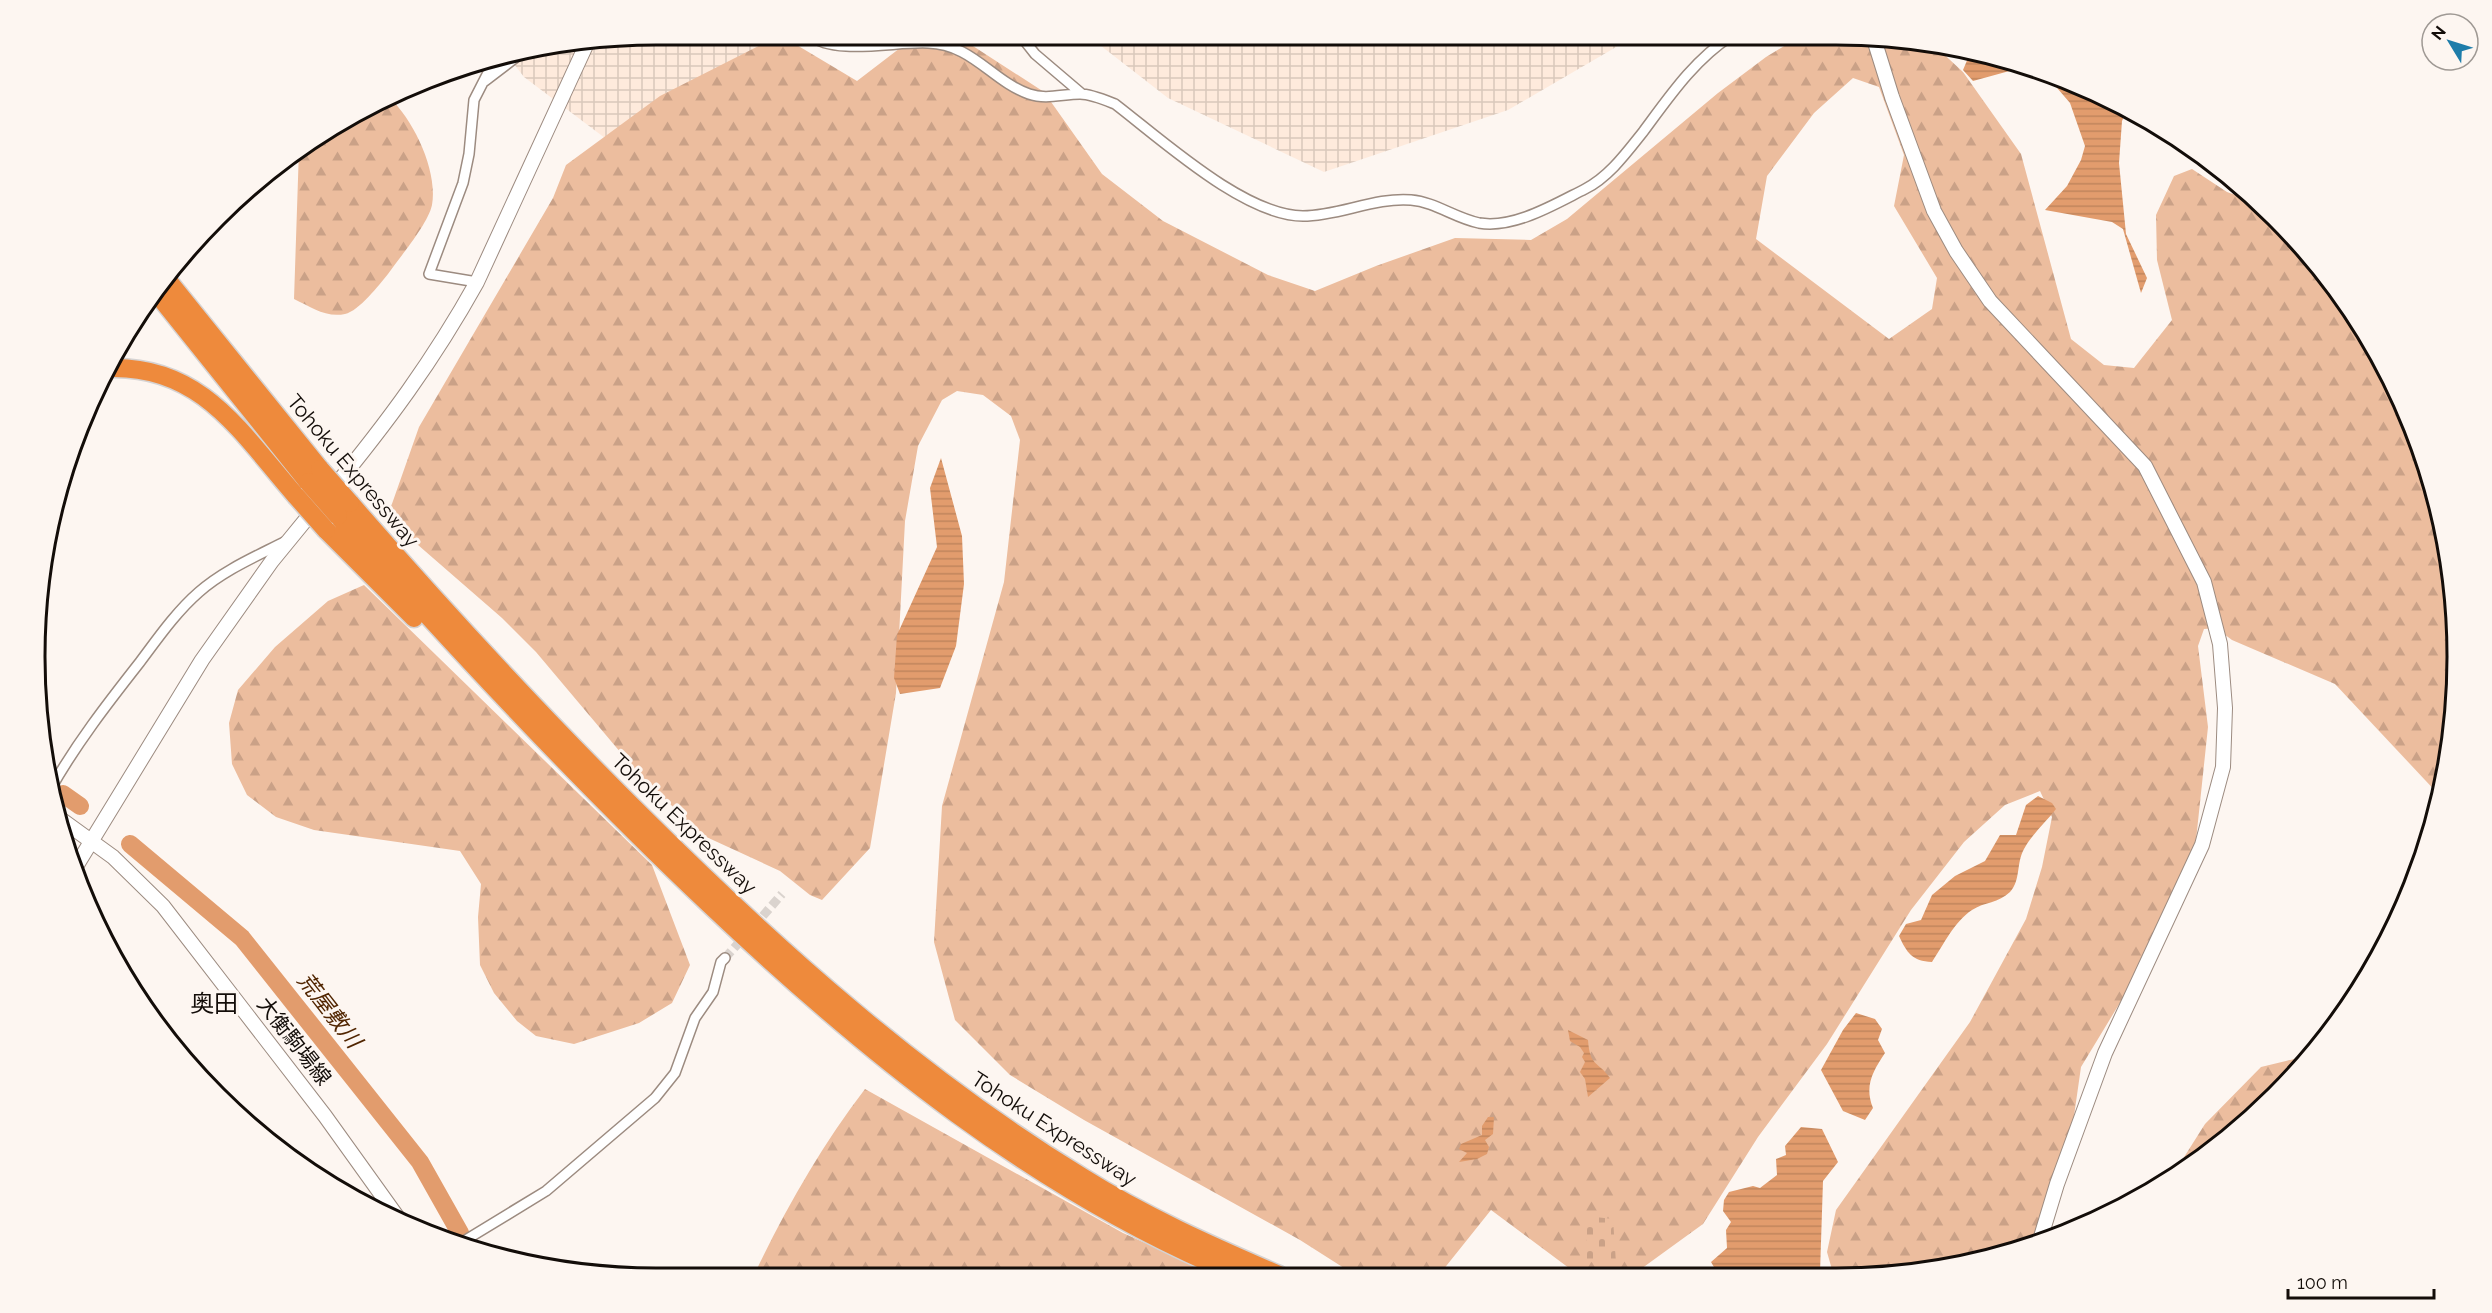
<svg xmlns="http://www.w3.org/2000/svg" width="2492" height="1313" viewBox="0 0 2492 1313" font-family="Raleway,'Noto Sans JP',sans-serif">
  <defs>
    <pattern id="industrial-grid" width="8" height="8" patternUnits="userSpaceOnUse" patternTransform="scale(1.5)"><rect width="8" height="8" fill="#feeadc"/><path d="M0 4h8M4 0v8" fill="none" stroke="#d9c8bb"/></pattern>
    <pattern id="forest-firs" width="22" height="20" patternUnits="userSpaceOnUse" patternTransform="scale(1.5)"><rect width="22" height="20" fill="#ecbd9e"/><path d="M5 1l3.5 6h-7zM16 11l3.5 6h-7z" fill="#caa187"/></pattern>
    <pattern id="cemetery-stones" width="16" height="16" patternUnits="userSpaceOnUse" patternTransform="scale(1.5)"><rect width="16" height="16" fill="#ecbd9e"/><path d="M2 7V4a2 2 0 0 1 4 0v3zM10 15v-3a2 2 0 0 1 4 0v3z" fill="#caa187"/></pattern>
    <pattern id="water-rules" width="6" height="5" patternUnits="userSpaceOnUse" patternTransform="scale(1.5)"><rect width="6" height="5" fill="#e29c6d"/><path d="M0 2.5h6" fill="none" stroke="#c1855d"/></pattern>
  </defs>
  <rect width="100%" height="100%" fill="#fdf6f1"/>
  <path fill="url(#industrial-grid)" d="M656,35H783L758,51L658,178L524,77L506,54L536,46Z
    M1087,35L1635,36L1508,110L1324,172L1168,98Z"/>
  <path fill="url(#forest-firs)" fill-rule="evenodd" d="M780,35L857,81L917,35H956L1044,92L1102,174L1163,221L1268,275L1315,291L1376,266L1455,238L1531,240L1567,219L1718,93L1766,57L1801,36H1876L1935,46L1963,72L2021,154L2071,339L2104,365L2134,368L2172,320L2157,260L2156,215L2174,176L2192,169L2227,192L2255,202L2303,247L2374,346L2425,457L2452,576L2456,698L2440,796L2335,684L2232,640L2216,628L2204,629L2198,646L2208,727L2192,878L2152,956L2121,1001L2081,1067L2071,1137L2031,1243L1917,1273H1833L1827,1252L1836,1210L1970,1022L2026,919L2042,867L2052,817L2040,791L2005,805L1964,842L1911,910L1827,1044L1758,1137L1703,1224L1634,1274H1577L1491,1210L1439,1275H1355L1300,1240L1084,1120L1010,1075L955,1020L934,942L942,806L1004,582L1020,440L1011,416L983,395L957,391L942,400L918,446L905,521L896,693L870,848L822,900L810,895L780,871L702,835L637,772L536,652L502,618L387,518L419,427L553,198L566,165L660,96ZM1853,78L1879,87L1904,155L1894,206L1937,278L1932,309L1889,339L1756,239L1767,176L1814,113Z
    M390,98C414,121 438,171 432,205C428,224 400,257 388,274C379,285 359,311 345,314C326,318 311,307 294,299L299,149L346,118Z
    M364,585L652,865L690,965L672,1003L639,1023L574,1044L536,1036L517,1021L494,993L480,965L478,917L481,884L460,851L314,830L276,817L247,795L232,764L229,723L238,690L275,647L328,601Z
    M2311,1055L2303,1066L2214,1150L2174,1173L2205,1124L2261,1067Z
    M865,1089L1123,1233L1217,1275L1087,1276L1076,1270L1048,1268L1041,1276L753,1277C784,1212 821,1146 865,1089Z"/>
  <path fill="url(#cemetery-stones)" d="M1586,1216L1613,1219L1616,1263L1587,1262Z"/>
  <path fill="url(#water-rules)" d="M1971,51L1997,56L2111,99L2127,109L2122,121L2119,163L2126,234L2147,278L2141,293L2123,229L2112,222L2045,210L2067,186L2081,160L2085,146L2070,103L2052,82L2013,70L1973,81L1963,70Z
    M941,458L962,536L964,584L956,646L940,688L900,694L894,678L897,635L937,547L930,488Z
    M2038,796L2052,803L2056,809C2046,822 2032,834 2024,849C2016,863 2021,880 2010,892C1999,903 1984,902 1972,910C1954,922 1944,944 1932,962C1912,961 1907,953 1899,936L1906,924L1921,920L1932,895L1955,876L1985,861L2000,835H2016L2026,805Z
    M1856,1013L1875,1019L1882,1029L1878,1040L1885,1053C1873,1071 1864,1086 1873,1108L1865,1120L1843,1111L1821,1070L1843,1030Z
    M1568,1030L1588,1040C1590,1067 1597,1060 1610,1078L1588,1097L1585,1079L1580,1072L1585,1062L1582,1057L1584,1053L1580,1047L1570,1041Z
    M1488,1117H1494L1493,1134L1485,1140L1489,1147L1487,1154L1477,1159L1459,1162L1467,1153L1459,1149L1461,1144L1482,1135V1126Z
    M1801,1127L1822,1129L1838,1162L1823,1181L1820,1273L1718,1274L1711,1262L1727,1248L1726,1230L1731,1222L1723,1211L1724,1200L1729,1192L1753,1186L1760,1188L1777,1175L1776,1159L1786,1155L1785,1146Z"/>
  <g fill="none" stroke-linecap="round" stroke-linejoin="round">
    <path stroke="#e29c6d" stroke-width="18" d="M63,794L80,806
      M130,844L242,938L420,1162L460,1233"/>
    <path stroke="#dad3ce" stroke-width="9" stroke-dasharray="9 4.5" stroke-linecap="butt" d="M754,926L782,894
      M725,958L745,936"/>
    <g stroke="#9c8b80" stroke-width="12">
      <path id="street" d="M810,35C834,56 897,41 928,43C972,44 992,81 1029,94C1046,100 1063,94 1080,94C1091,94 1105,100 1115,104C1162,140 1245,216 1303,216C1339,216 1375,197 1411,200C1435,202 1455,218 1479,223C1514,229 1555,204 1585,189C1609,177 1627,152 1643,132C1669,97 1694,60 1731,36
        M1020,35L1035,54L1082,94
        M485,81L528,48
        M477,282L429,274L463,183L469,154L474,100L496,57
        M50,790C76,744 107,704 140,662C158,638 176,612 199,592C224,570 257,556 286,541
        M459,1244L546,1191L655,1098L675,1073L695,1018L713,992L721,962L725,958"/>
    </g>
    <g stroke="#9c8b80" stroke-width="16">
      <path id="secondary" d="M1873,36L1892,97L1934,211L1956,251L1990,301L2145,466L2204,582L2220,644L2225,708L2223,767L2202,845L2105,1053L2057,1184L2040,1240
        M330,492C387,423 433,361 477,282L588,41
        M55,815L113,857L163,906L325,1116L401,1222
        M75,868L202,660L272,561L317,506"/>
    </g>
    <g stroke="#d5d3d3" stroke-width="21">
      <path id="highway" d="M165,277L320,469
        M155,291L308,482
        M109,368C202,365 241,433 296,496
        M350,503C444,611 541,716 643,817C778,951 919,1077 1082,1177C1144,1216 1212,1246 1279,1275
        M338,516C457,650 579,781 709,904C865,1052 1037,1192 1238,1275
        M326,530L414,618"/>
    </g>
    <use href="#street" stroke="#fff" stroke-width="9"/>
    <use href="#secondary" stroke="#fff" stroke-width="14"/>
    <use href="#highway" stroke="#ee8a3c" stroke-width="18"/>
    <g stroke="#d5d3d3" stroke-width="21" stroke-linecap="butt">
      <path id="highway-bridge" d="M320,469L350,503
        M308,482L338,516
        M296,496L326,530"/>
    </g>
    <use href="#highway-bridge" stroke="#ee8a3c" stroke-width="18"/>
  </g>
  <g text-anchor="middle" stroke-width="6" stroke-linejoin="round" paint-order="stroke">
    <g font-size="21" fill="#130d09" stroke="#fdf6f1">
      <text transform="translate(353 471) rotate(50)" y="7">Tohoku Expressway</text>
      <text transform="translate(684 824) rotate(44)" y="7">Tohoku Expressway</text>
      <text transform="translate(294 1041) rotate(52)" y="7">大衡駒場線</text>
      <text transform="translate(1054 1129) rotate(33)" y="7">Tohoku Expressway</text>
    </g>
    <g font-size="22" font-style="italic" fill="#512500" stroke="#fdf6f1">
      <text transform="translate(330 1010) rotate(52)" y="8">荒屋敷川</text>
    </g>
    <g font-size="24" fill="#130d09" stroke="#fdf6f1">
      <text x="214" y="1012">奥田</text>
    </g>
  </g>
  <path d="M0 0H2492V1313H0ZM656 45H1836A611 611 0 0 1 2447 656V657A611 611 0 0 1 1836 1268H656A611 611 0 0 1 45 657V656A611 611 0 0 1 656 45Z" fill="#fdf6f1" fill-rule="evenodd"/>
  <path fill="none" stroke="#130d09" stroke-width="3" d="M656 45H1836A611 611 0 0 1 2447 656V657A611 611 0 0 1 1836 1268H656A611 611 0 0 1 45 657V656A611 611 0 0 1 656 45Z"/>
  <g transform="translate(2450 42) rotate(308)"><circle r="28" fill="#fdf6f1" stroke="#9f9994" stroke-width="1.5"/>
  <path d="M0-4.5L10 22L0 15L-10 22Z" fill="#1e7daa"/>
  <text y="-9" font-size="16" font-weight="bold" text-anchor="middle" fill="#130d09">N</text>
  </g>
  <path d="M2288 1289v9h146v-9" fill="none" stroke="#130d09" stroke-width="3"/>
  <text x="2297" y="1289" font-size="18" fill="#130d09" stroke="#fdf6f1" stroke-width="4.5" paint-order="stroke">100 m</text>
</svg>
